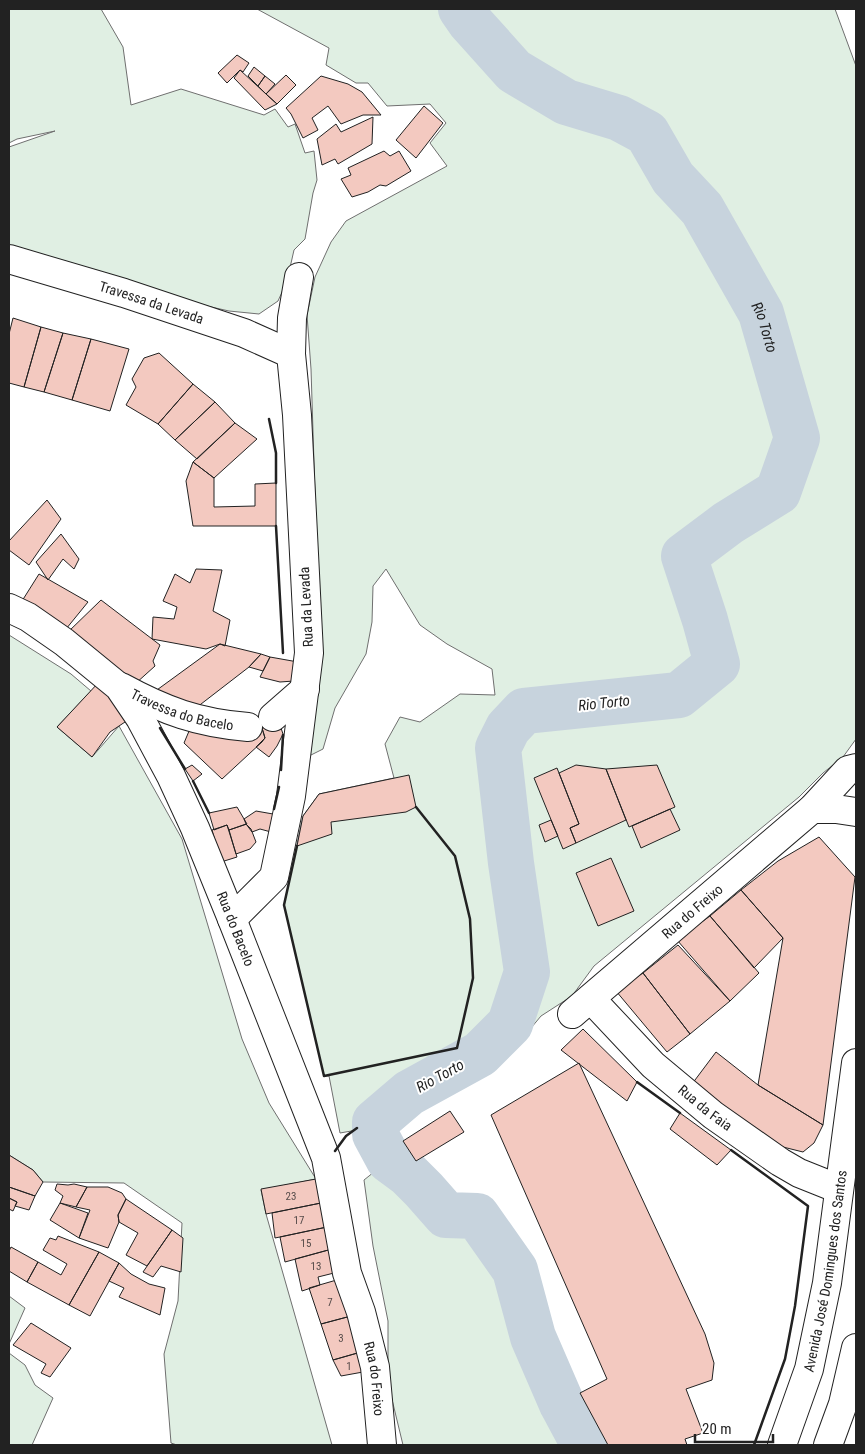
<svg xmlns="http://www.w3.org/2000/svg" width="865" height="1454" viewBox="0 0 865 1454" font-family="'Roboto Condensed',sans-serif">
  <rect width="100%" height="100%" fill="#fff"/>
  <path fill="#e0efe3" stroke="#6f6f6f" d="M9,9H101L123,47L131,105L181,89L264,115L275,109L288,127L295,124L305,153L314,151L317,180L313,193L305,239L294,250L287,281L278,301L259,314L229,311L189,302L9,248V147L55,131L17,139L9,143Z
    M257,9H835L856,66V739L843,757L823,773L799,797L594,966L572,996L541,1016L521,1040L391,1124L340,1133L329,1076H324L284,905L303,816L319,794L394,778L385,744L400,717L420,722L460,694L495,695L492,669L447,644L420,625L386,569L373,586L372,622L366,654L335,708L323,749L309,756L320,652L311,369L307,315L315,277L331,242L346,221L447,166L430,143L446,123L430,104L387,106L368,83H356L326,65L329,48Z
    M9,635L71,674L91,691L57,727L92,757L119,726L182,839L242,1039L269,1103L316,1179L261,1190L266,1214L332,1445H177L171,1443L164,1354L178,1301L182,1223L124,1183L43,1182L33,1170L9,1155Z
    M400,1148L420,1172L503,1228L524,1269L554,1358L574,1407L589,1412L601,1445H403L388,1383V1321L373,1246L364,1180L379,1168Z
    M9,1296L25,1308L9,1344Z
    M9,1353L25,1365L35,1385L53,1398L32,1445H9Z"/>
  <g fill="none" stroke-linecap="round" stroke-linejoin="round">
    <path stroke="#c7d3dd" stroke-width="46" id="s1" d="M461,9L470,22L514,71L566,102L619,118L647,133L673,178L702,209L761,313L797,438L778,492L728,523L684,556L705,620L717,664L679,695L524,711L508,728L498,748L511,863L527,972L510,1024L480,1054L409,1093L375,1122V1134L389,1160L408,1174L424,1190L446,1215L477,1216L515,1270L533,1337L562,1404L584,1445"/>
  </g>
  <path fill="#f3c9c0" stroke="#222" d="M237,55L249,63L243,72L240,70L227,83L218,73Z
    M254,67L265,76L258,86L248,76Z
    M240,70L266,94L277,104L265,110L234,78Z
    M286,75L296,85L277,104L266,94Z
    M265,76L275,84L266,94L258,86Z
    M321,76L348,84L362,92L381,115H363L341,124L328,106L312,118L318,130L303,138L291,114L286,108Z
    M424,106L443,123L416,158L396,140Z
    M373,117L372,144L338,164L335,159L322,165L317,139L336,124L341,132Z
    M384,151L390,156L399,151L411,171L386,186L380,185L368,192L352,197L341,179L351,175L348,168Z
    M13,318L41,327L24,387L9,383V334Z
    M41,327L63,333L44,392L24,387Z
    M63,333L91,339L72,400L44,392Z
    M91,339L129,349L110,411L72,400Z
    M159,353L193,384L158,424L126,405L136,387L132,379L144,358Z
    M193,384L215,402L175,440L158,424Z
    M215,402L235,423L197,459L175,440Z
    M235,423L257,439L214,478L193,462Z
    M193,462L214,478V507L255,506V484L276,483V526H193L186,481Z
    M47,500L61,519L29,565L9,550V541Z
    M61,534L79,559L74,569L63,559L48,580L36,562Z
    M196,569L222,570L213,611L230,620L225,646L220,644L206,649L152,639L153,617L174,619L177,607L163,601L175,574L190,583Z
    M39,574L88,602L66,629L22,601Z
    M101,600L160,645L153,661L155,666L135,684L67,633Z
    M220,644L261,654L249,667L192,711L150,695Z
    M261,654L270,657L263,671L249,667Z
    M270,657L298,662L294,681L280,682L260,677Z
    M99,682L131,718L110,732L92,757L57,727Z
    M278,719L283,734L277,746L269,757L256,747L265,738L262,728Z
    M192,724L245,732L262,728L265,738L262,742L222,779L184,743Z
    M192,765L202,774L193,781L185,769Z
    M576,765L606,769L626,820L576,843L570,828L579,824L559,773Z
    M657,765L675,807L629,827L606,769Z
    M557,768L579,824L570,828L576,843L563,849L534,778Z
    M409,775L416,807L406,812L331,822L332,834L297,846L303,816L319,794Z
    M237,807L247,824L229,830L227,825L214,830L209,813Z
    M670,809L680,830L641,848L632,826Z
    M256,811L273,814L271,832L260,829L252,832L246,824L244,819Z
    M551,820L558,836L545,842L539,825Z
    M246,824L251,829L256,842L250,849L236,854L229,830Z
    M227,825L237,857L221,862L212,830Z
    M819,837L855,877L823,1125L758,1085L783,938L741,890L778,861Z
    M611,858L634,911L598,926L576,873Z
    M741,890L783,938L754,968L710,916Z
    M710,916L759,973L730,1001L677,940Z
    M678,945L730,1001L690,1034L643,973Z
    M643,973L690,1034L667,1052L616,991Z
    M583,1029L637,1082L627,1101L561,1050Z
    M716,1052L758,1085L823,1125L814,1143L803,1152L783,1147L692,1084Z
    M579,1063L705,1334L714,1363L712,1380L686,1389L703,1433L685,1439L687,1445H608L580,1393L607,1379L491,1115Z
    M450,1111L464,1132L416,1161L403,1141Z
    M680,1113L731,1150L717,1165L670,1129Z
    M9,1155L33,1170L43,1182L35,1196L9,1187Z
    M316,1179L321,1203L266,1214L261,1189Z
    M57,1184L68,1185L74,1184L87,1187L76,1207L60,1203L63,1196L55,1190Z
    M9,1187L35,1196L29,1210L15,1206L17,1202L9,1198Z
    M87,1187H108L122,1193L126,1199L118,1215L119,1222L108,1248L79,1238L90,1210L76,1207Z
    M9,1198L17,1202L13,1211L9,1209Z
    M126,1199L172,1230L147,1266L126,1255L138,1233L119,1222L118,1215Z
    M60,1203L88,1213L79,1238L50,1220Z
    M321,1203L327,1227L275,1238L272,1213Z
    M327,1227L332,1249L285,1262L280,1237Z
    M172,1230L183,1238L181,1272L161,1266L153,1277L143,1272Z
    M58,1236L99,1252L69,1305L27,1282L38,1262L61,1275L67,1264L43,1250L50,1238L56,1240Z
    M11,1247L38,1262L27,1282L9,1271V1251Z
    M332,1249L338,1272L318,1277L320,1285L302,1291L295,1259Z
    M99,1252L119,1263L90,1316L69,1305Z
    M119,1263L131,1274L149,1284L165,1288L160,1315L119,1297L124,1288L109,1281Z
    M340,1279L351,1316L321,1324L309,1288Z
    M351,1316L361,1352L333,1360L321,1324Z
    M31,1323L71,1348L50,1377L41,1373L46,1364L13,1345Z
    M361,1352L363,1372L341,1376L333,1360Z"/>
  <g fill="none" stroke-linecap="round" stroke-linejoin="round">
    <g stroke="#222" stroke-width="30">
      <g id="minor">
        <path id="s2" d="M9,259L124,293L244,333L291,354"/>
        <path id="s3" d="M9,608L28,617L64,642L119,687L140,718L171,776L195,828L232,919L326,1158L347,1273L361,1312L375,1367L382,1445"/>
        <path id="s4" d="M121,687C165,711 198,723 248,727"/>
        <path d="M273,717L305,689"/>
        <path d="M812,809H836L856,812"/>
        <path d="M232,919L274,877L291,796L309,653L297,415L291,354L292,318L299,277"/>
        <path id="s5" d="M591,999L653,1065L713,1115L780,1162L799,1173L839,1189"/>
        <path id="s6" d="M572,1014L812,809L848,770L856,768"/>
      </g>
    </g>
    <g stroke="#222" stroke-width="30">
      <g id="major">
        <path id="s7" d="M782,1445L809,1369L827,1283L856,1063"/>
        <path d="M828,1445L843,1404L856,1348"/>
      </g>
    </g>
    <use href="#minor" stroke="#fff" stroke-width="28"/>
    <use href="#major" stroke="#fff" stroke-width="28"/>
    <path stroke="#222" stroke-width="2.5" d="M269,419L276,453V483
      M276,526L283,653
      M160,728L185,769
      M281,770L283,735
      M193,781L209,813
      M274,809L279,787
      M297,846L284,905L324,1076L457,1048L473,978L470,919L455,856L416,807
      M637,1082L680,1113
      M731,1150L808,1206L795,1306L785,1359L754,1445
      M335,1151L346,1136L357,1128"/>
  </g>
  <g text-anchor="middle" stroke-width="4" stroke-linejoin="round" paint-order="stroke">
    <g font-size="11" fill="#564c4a">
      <text x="291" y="1200">23</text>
      <text x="299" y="1224">17</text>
      <text x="306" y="1247">15</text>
      <text x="316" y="1270">13</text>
      <text x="330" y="1306">7</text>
      <text x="341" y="1342">3</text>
      <text x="349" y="1370">1</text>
    </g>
    <g font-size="14" fill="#222" stroke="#fff">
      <text dy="5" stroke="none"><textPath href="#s2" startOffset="149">Travessa da Levada</textPath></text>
      <text transform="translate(306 607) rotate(-93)" y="5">Rua da Levada</text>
      <text dy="5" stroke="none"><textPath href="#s4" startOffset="66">Travessa do Bacelo</textPath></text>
      <text dy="5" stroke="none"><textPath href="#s6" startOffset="158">Rua do Freixo</textPath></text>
      <text dy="5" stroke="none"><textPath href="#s3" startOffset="405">Rua do Bacelo</textPath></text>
      <text dy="5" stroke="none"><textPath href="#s5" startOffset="158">Rua da Faia</textPath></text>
      <text dy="5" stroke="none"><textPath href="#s7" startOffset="180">Avenida José Domingues dos Santos</textPath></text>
      <text dy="5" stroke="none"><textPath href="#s3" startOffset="878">Rua do Freixo</textPath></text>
    </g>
    <g font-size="15" font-style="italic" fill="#222" stroke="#fff">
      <text dy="5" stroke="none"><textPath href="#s1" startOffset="458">Rio Torto</textPath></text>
      <text transform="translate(604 703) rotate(-6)" y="5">Rio Torto</text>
      <text transform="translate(440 1076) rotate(-29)" y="5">Rio Torto</text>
    </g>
  </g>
  <rect width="865" height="1454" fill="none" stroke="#222222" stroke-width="20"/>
  <path d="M695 1434v8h78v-8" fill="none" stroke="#222222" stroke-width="2.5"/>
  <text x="702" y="1434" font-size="15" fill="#222222" stroke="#ffffff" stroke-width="4" paint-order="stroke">20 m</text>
</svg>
